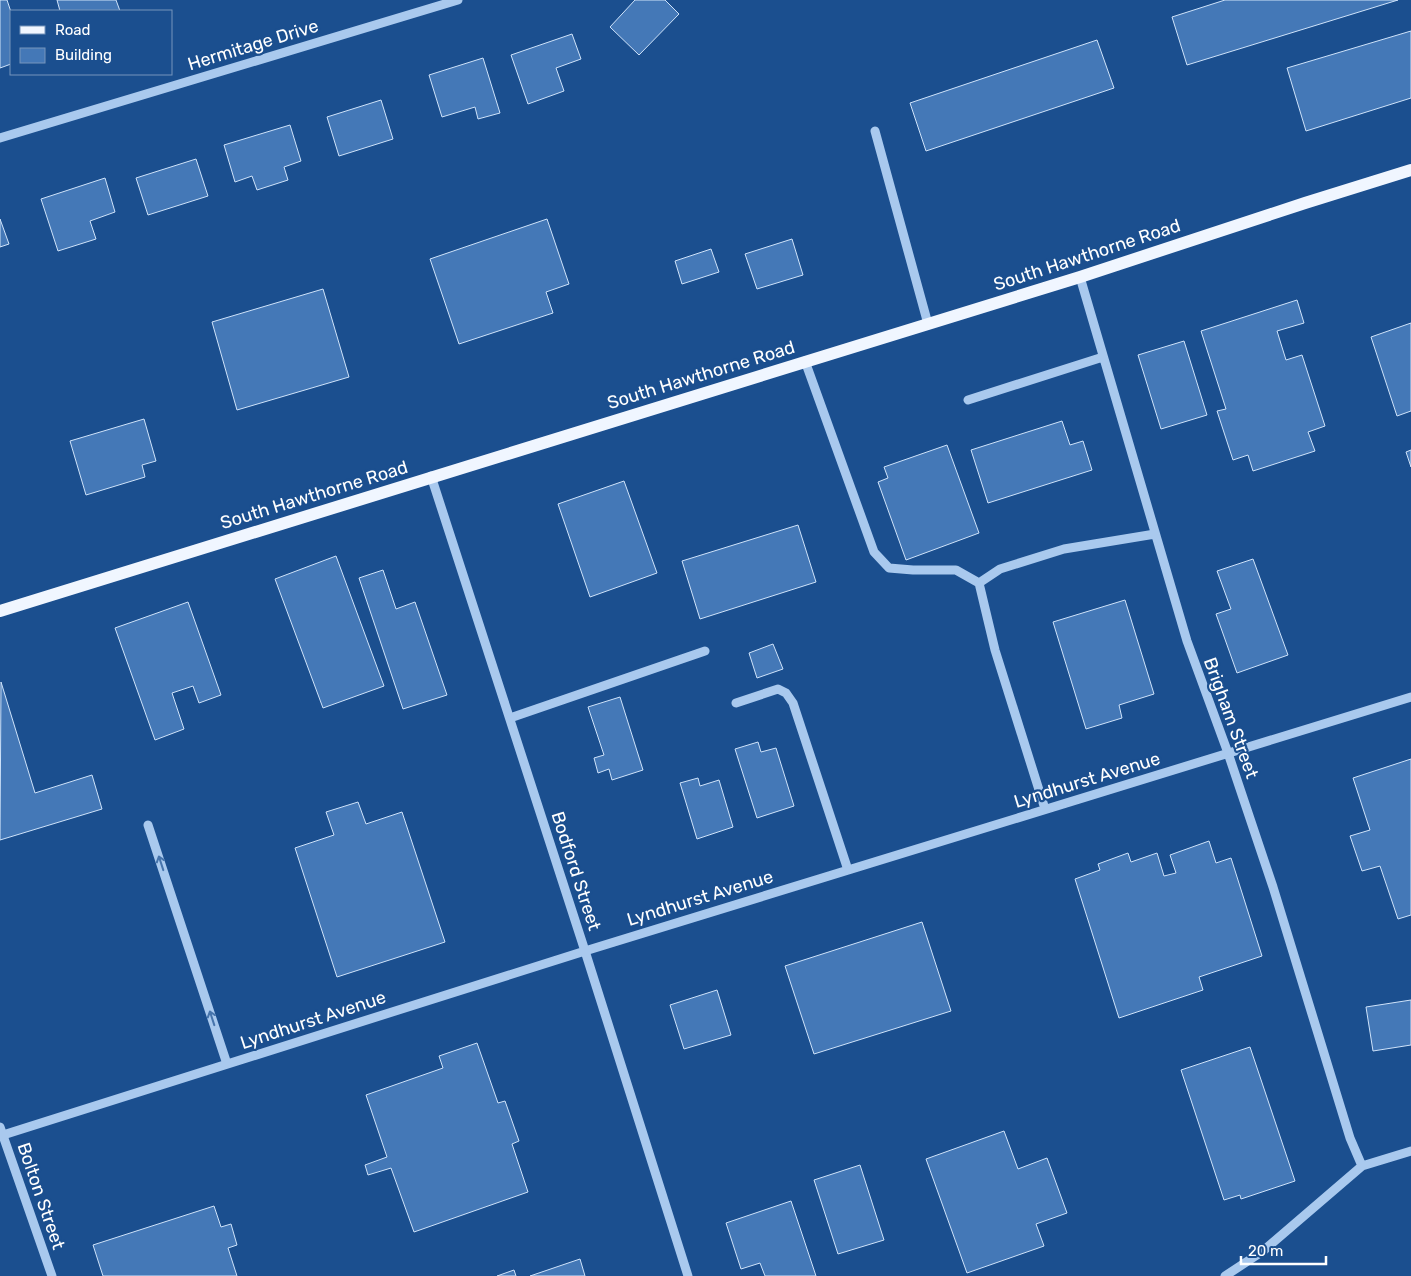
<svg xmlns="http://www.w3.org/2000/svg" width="1411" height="1276" viewBox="0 0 1411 1276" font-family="Rubik,sans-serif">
  <rect width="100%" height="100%" fill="#1b4f8f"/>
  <path fill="#4478b7" stroke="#cfe3fa" d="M0,0H7L11,12V64L0,68Z
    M57,0H116L120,11H60Z
    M635,0H665L679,14L639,55L610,27Z
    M1225,0H1398L1187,65L1172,17Z
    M1411,31V98L1306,131L1287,68Z
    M572,34L581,59L556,68L564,91L528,104L511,55Z
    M1097,40L1114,88L926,151L910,103Z
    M483,58L500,113L478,119L475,107L442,117L429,75Z
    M381,100L393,139L339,156L327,117Z
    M290,125L301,161L284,167L288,180L257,190L252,176L235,182L224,145Z
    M196,159L208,196L148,215L136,178Z
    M105,178L115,212L90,221L96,239L58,251L41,199Z
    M0,219L9,244L0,247Z
    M547,219L569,284L546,292L553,313L459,344L430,259Z
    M792,239L803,275L757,289L745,254Z
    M711,249L719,272L682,284L675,261Z
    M323,289L349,377L237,410L212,322Z
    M1297,300L1304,323L1277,331L1286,360L1302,355L1325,426L1308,432L1315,451L1253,471L1248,455L1233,460L1217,411L1226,409L1201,331Z
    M1411,323V411L1397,416L1371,337Z
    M1184,341L1207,415L1161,429L1138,355Z
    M144,419L156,461L142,465L145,477L86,495L70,441Z
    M1062,421L1070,445L1083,441L1092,470L988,503L971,450Z
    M947,445L979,533L906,560L878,482L888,478L884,467Z
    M1411,450V467L1406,452Z
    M624,481L657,573L590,597L558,504Z
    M798,525L816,582L700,619L682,561Z
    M336,556L384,686L323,708L275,579Z
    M1253,559L1288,655L1237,673L1216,614L1231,609L1217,571Z
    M383,570L396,609L415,602L447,695L403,709L359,578Z
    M1125,600L1154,694L1119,705L1122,718L1086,729L1053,622Z
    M188,602L221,695L199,703L193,686L172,693L184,729L155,740L115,628Z
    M773,644L783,669L757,678L749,653Z
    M1,682L35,793L92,775L102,809L0,840Z
    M620,697L643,770L612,780L609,769L598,773L594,758L604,755L588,707Z
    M758,742L761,752L776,748L794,806L757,818L735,749Z
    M1411,759V915L1398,919L1380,866L1362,871L1350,836L1370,830L1353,778Z
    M698,778L700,786L719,780L733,827L697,839L680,783Z
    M358,802L366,824L402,812L445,942L337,977L295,848L334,835L326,812Z
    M1209,841L1216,863L1231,858L1262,956L1199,977L1203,990L1119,1018L1075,879L1100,870L1098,864L1128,853L1131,862L1157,853L1164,876L1176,873L1170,855Z
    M922,922L951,1011L814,1054L785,966Z
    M717,990L731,1035L684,1049L670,1005Z
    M1411,1000V1045L1373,1051L1366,1007Z
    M477,1043L498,1103L505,1101L519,1141L512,1144L528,1192L414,1232L391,1168L368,1175L365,1165L387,1157L366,1095L443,1068L439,1056Z
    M1250,1047L1295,1181L1241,1199L1240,1195L1224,1200L1181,1070Z
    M1004,1131L1018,1169L1047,1158L1067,1213L1036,1224L1044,1246L967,1273L926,1159Z
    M860,1165L884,1240L838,1254L814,1180Z
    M791,1201L816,1276H765L760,1263L741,1269L726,1223Z
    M214,1206L221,1227L231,1224L237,1245L228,1248L237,1276H103L93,1245Z
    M580,1259L585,1276H530Z
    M514,1270L516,1276H497Z"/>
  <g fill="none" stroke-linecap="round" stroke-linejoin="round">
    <path stroke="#a9c9ee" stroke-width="9" d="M875,131L928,324
      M0,138L458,0
      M1080,277L1187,641L1228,753L1273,887L1350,1138L1362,1166
      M805,361L874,552L889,568L913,570H956L979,583
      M968,400L1103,357
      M431,476L585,951L688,1276
      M736,703L778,689L786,693L793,703L848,870
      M510,718L705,651
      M1045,809L995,650L979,583L1000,569L1064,549L1155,534
      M148,825L227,1064
      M0,1127L52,1276
      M0,1136L585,951L1411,697
      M1225,1276L1263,1251L1362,1166L1411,1151"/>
    <path stroke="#f0f6ff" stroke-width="12" d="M0,611L1080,277L1305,203L1411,170"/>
  </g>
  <defs><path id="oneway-shaft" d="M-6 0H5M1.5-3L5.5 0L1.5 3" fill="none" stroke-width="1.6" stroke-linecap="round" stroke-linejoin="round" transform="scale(1.25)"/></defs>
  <g stroke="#4674ac">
    <use href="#oneway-shaft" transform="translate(161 863) rotate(-108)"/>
    <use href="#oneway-shaft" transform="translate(212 1018) rotate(-108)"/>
  </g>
  <g text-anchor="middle" stroke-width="4.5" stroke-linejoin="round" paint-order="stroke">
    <g font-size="18" fill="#fff" stroke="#1b4f8f">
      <text transform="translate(253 45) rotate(-17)" y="6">Hermitage Drive</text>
      <text transform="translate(1087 255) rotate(-18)" y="6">South Hawthorne Road</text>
      <text transform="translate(701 375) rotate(-17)" y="6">South Hawthorne Road</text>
      <text transform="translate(314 495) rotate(-17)" y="6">South Hawthorne Road</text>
      <text transform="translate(1231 718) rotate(70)" y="6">Brigham Street</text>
      <text transform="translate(1087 780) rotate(-17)" y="6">Lyndhurst Avenue</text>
      <text transform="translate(576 871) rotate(72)" y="6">Bodford Street</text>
      <text transform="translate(700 898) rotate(-17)" y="6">Lyndhurst Avenue</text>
      <text transform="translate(313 1020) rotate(-18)" y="6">Lyndhurst Avenue</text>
      <text transform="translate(41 1196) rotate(71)" y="6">Bolton Street</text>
    </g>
  </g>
  <rect x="10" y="10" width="162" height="65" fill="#1b4f8f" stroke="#7695bc"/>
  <rect x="20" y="26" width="25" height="8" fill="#f0f6ff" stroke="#7695bc"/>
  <text x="55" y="35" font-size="15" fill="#ffffff">Road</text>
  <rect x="20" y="48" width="25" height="15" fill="#4478b7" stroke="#7695bc"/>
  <text x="55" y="60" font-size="15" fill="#ffffff">Building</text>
  <path d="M1241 1256v8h85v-8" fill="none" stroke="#ffffff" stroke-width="2.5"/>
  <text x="1248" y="1256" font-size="15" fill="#ffffff" stroke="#1b4f8f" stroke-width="4" paint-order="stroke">20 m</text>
</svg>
